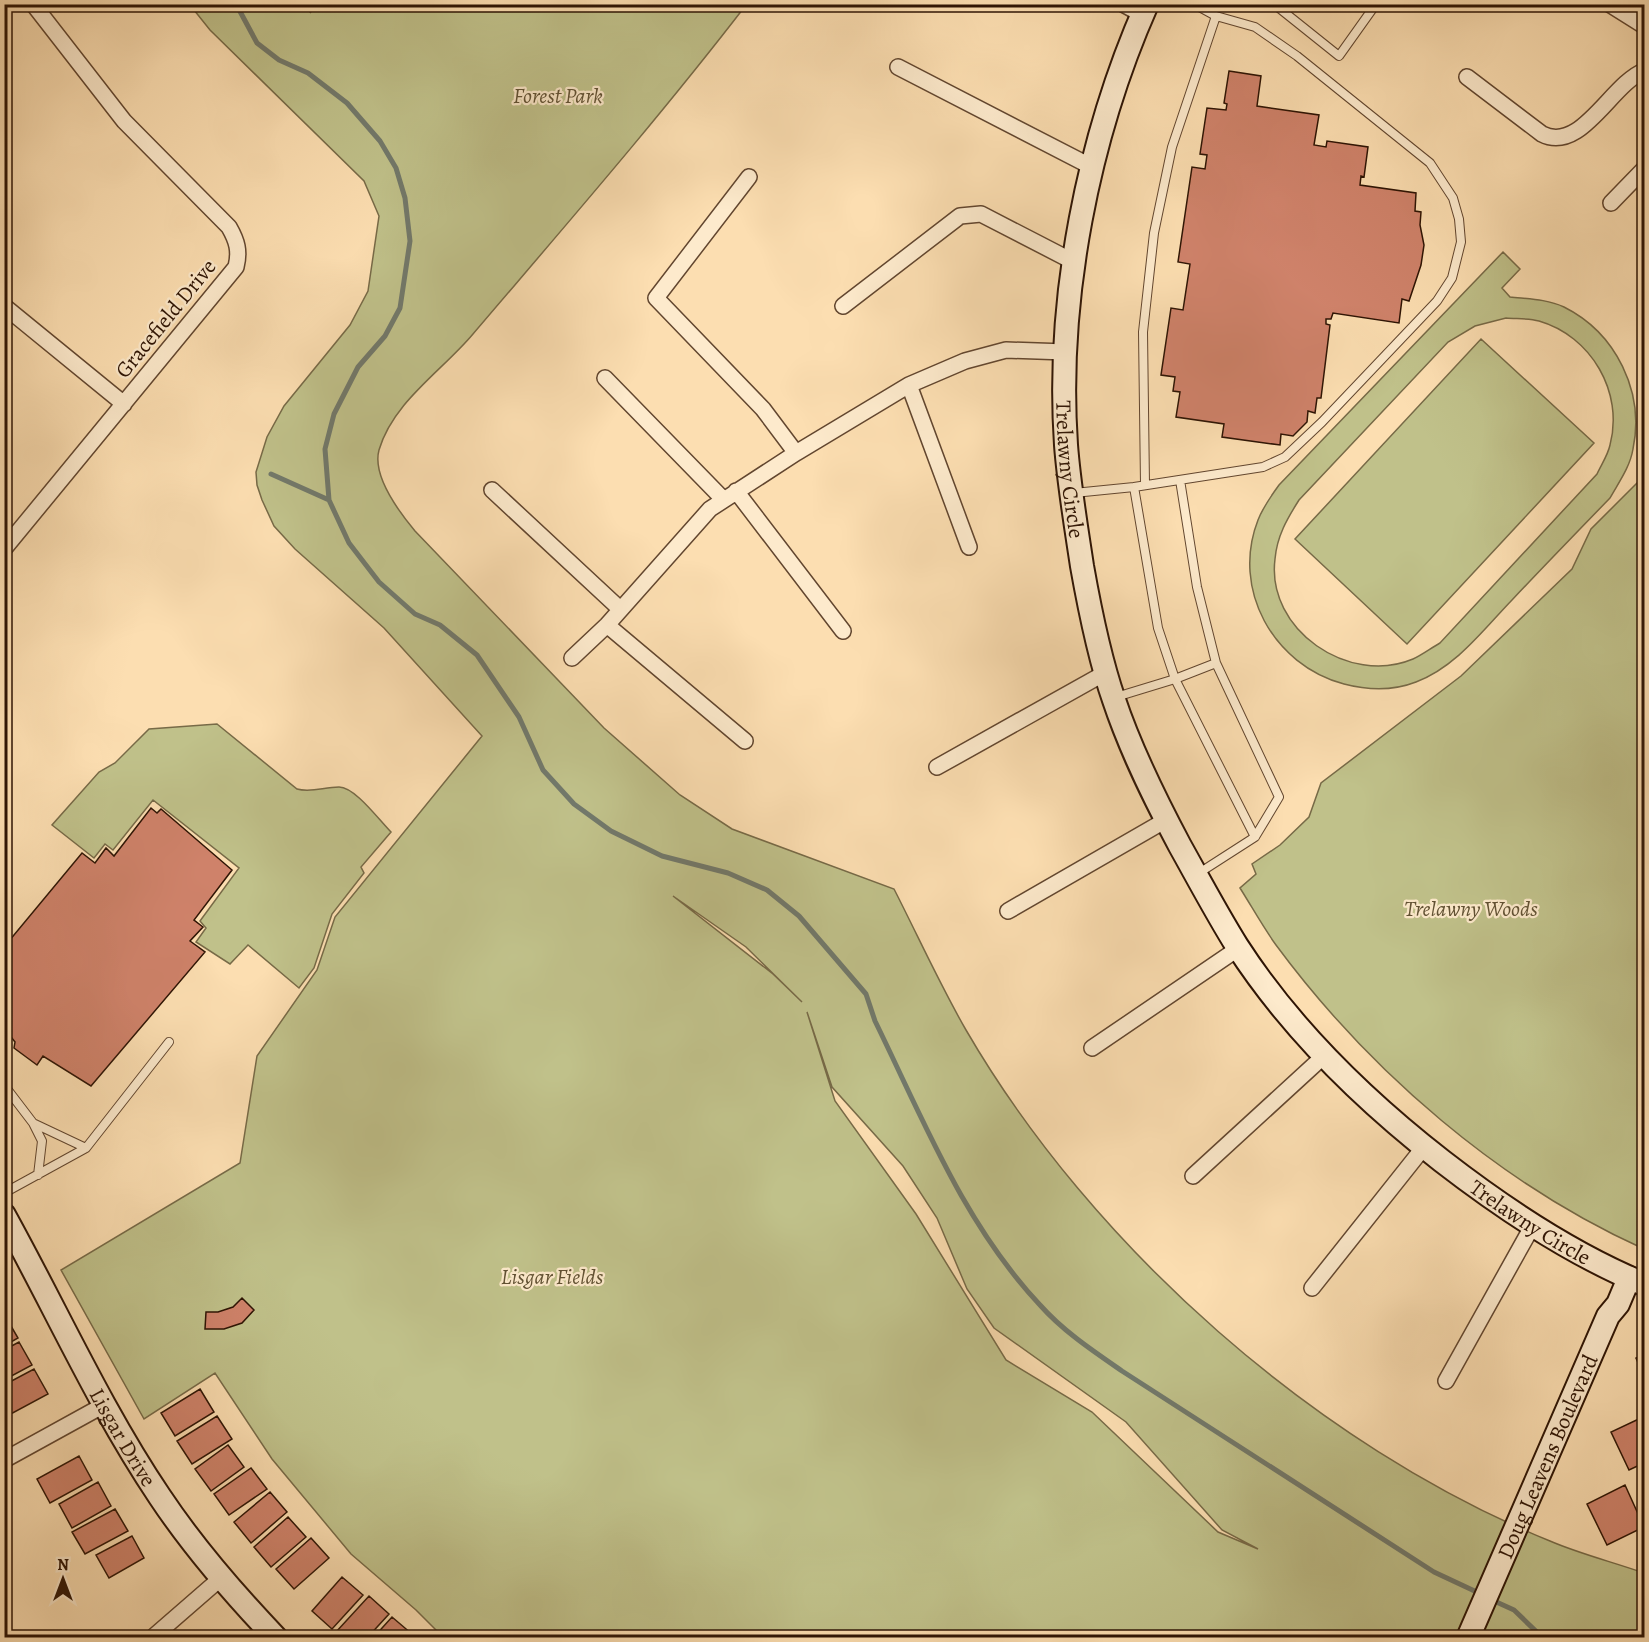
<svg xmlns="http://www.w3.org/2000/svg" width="1649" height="1642" viewBox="0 0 1649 1642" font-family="Alegreya,serif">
  <rect width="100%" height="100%" fill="#fcdeb1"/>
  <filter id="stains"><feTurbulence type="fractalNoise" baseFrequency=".00333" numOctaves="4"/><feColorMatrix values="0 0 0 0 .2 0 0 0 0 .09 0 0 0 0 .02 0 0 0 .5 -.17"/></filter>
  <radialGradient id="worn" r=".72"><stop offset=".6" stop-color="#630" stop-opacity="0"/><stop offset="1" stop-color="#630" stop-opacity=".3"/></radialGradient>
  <path fill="#c0c18a" stroke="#776a47" stroke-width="1.5" fill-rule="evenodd" d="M190,5H302L311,13L304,5H746C659,118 565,226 473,334C442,371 393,402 379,450C372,476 400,513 415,531L604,728L680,795L732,829L894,889C918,936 940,985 966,1030C1092,1247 1317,1446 1550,1541C1580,1554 1613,1562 1644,1573V1637H443L416,1610L351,1554L272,1459L215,1373L144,1419L61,1270L240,1163L257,1056L317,970L335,917L482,736L384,628L295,549L274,526L262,500L257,485L256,472L267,437L284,406L350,325L368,291L379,216L364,181L210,30ZM673,896L746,947L802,1002L773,974ZM807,1012L832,1087L903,1166L937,1218L967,1289L994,1328L1126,1422L1222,1530L1258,1549L1218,1532L1092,1412L1006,1360L916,1214L835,1101Z
    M1503,252L1520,269L1502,288L1510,297C1528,299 1547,299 1564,307C1616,333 1645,392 1633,449C1630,467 1619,482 1610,498C1577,532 1544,566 1512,600C1483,630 1456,667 1416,682C1393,691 1367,690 1344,684C1273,665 1231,589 1258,520C1263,507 1271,496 1279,485ZM1506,318C1516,319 1529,318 1539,321C1591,336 1624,392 1610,445C1608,455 1601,465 1597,474L1440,643C1431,648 1422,655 1413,659C1349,686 1266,630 1275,559C1277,536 1287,519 1299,500L1448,342L1475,326Z
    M1481,339L1594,443L1407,644L1295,539Z
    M1644,476V1249C1500,1184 1370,1072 1276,945C1263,927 1252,907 1240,888L1256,874L1252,864L1280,845L1309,817L1321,783L1461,676L1572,569L1591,529Z
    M217,724L297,789C311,793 324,787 339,787C355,787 379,820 391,832L361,867L364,873L332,914L314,968L299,988L248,945L230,964L196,942L206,928L200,921L239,868L153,800L113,850L105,844L94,858L52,825L99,772L115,763L149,729Z"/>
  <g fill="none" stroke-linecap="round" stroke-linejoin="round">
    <path stroke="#72796b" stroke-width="5" d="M236,4L257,43L279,60L308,73L347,103L380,141L396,168L405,198L410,241L400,308L385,336L358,367L334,414L325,449L329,500L349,543L379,582L415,614L440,625L477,655L519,717L543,770L574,804L611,831L662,856L728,873L767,890L799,916L866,994L875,1021C923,1119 964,1224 1040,1305C1063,1331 1093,1351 1122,1371L1434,1572L1481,1594
      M271,474L329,500
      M1492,1600L1514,1610L1543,1638"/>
  </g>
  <path fill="#cf826a" stroke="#2e1404" stroke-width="1.5" d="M1229,71L1261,76L1257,106L1319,115L1314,145L1326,147L1327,141L1368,147L1364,177L1361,176L1360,185L1416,193L1415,211L1421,212L1420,225L1424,245L1421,265L1409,301L1402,299L1399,323L1333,313L1331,319H1326V324L1330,325L1321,398H1317L1315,413L1308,411L1307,422L1293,436L1281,434L1280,445L1222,437L1224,424L1176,417L1180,392L1173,391L1175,377L1161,375L1171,308L1183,310L1190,264L1178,262L1192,167L1205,169L1207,155L1200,154L1207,108L1226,110L1227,104L1224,103Z
    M151,808L157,813L161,809L232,870L194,920L203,927L190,941L205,952L91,1086L43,1056L37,1065L14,1048L15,1042L4,1028V947L82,853L95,863L106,848L114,856Z
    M242,1298L254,1310L242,1323L224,1329H205L206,1312H218L233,1307Z
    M4,1314L18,1338L4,1346Z
    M19,1342L32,1365L4,1380V1350Z
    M1644,1354V1376L1636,1358Z
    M34,1369L48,1394L7,1416L4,1411V1385Z
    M200,1389L214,1412L175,1436L161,1413Z
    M217,1416L232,1439L192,1464L177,1441Z
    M1643,1417L1644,1463L1629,1470L1611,1432Z
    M228,1445L244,1467L211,1491L195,1469Z
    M79,1456L92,1480L50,1503L37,1479Z
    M251,1468L267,1489L229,1515L214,1494Z
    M98,1482L111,1506L72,1528L59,1504Z
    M1625,1485L1644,1527L1607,1545L1587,1504Z
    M270,1492L287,1512L251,1543L234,1522Z
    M115,1509L128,1531L85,1554L72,1532Z
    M288,1517L306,1537L271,1567L254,1547Z
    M132,1536L144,1558L109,1578L96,1555Z
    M311,1538L329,1558L294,1589L276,1569Z
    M342,1577L363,1595L332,1629L312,1611Z
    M369,1596L389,1614L367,1638H342L336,1632Z
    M392,1617L412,1634L409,1638H373Z"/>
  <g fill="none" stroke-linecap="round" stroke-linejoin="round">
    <g stroke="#62462f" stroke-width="10">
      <path id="lane" d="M1274,4L1339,56L1376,4
        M1180,480L1197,587L1216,663L1279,797L1255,837L1199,873
        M1145,485L1143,332L1154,233L1172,147L1216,16
        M1134,487L1158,628L1175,679L1255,837
        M1074,493L1134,487L1263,467L1285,457L1322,422L1437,301L1452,278L1461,242L1459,219L1453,198L1430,163L1297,56L1255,27L1216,16L1194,4
        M1116,697L1175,679L1216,663
        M4,1085L33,1123L86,1148L169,1042
        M33,1123L42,1141L38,1175
        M4,1193L86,1148"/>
    </g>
    <g stroke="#62462f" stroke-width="18">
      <path id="street" d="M1123,4L1143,15
        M1609,4L1644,26
        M898,67L1092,167
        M1467,77L1542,134C1581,154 1611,84 1644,71
        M749,177L656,298L763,409L796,453
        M1611,203L1644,169
        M4,306L124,404
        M843,306L960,216L981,214L1074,262
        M605,378L723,499
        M909,385L969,547
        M492,490L620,609
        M736,491L843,631
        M4,549L236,267C240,251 237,241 229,227L124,121L33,4
        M607,625L745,741
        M572,658L607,625L710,509L796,453L909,385L965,361L1006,350L1066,352
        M937,767L1105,673
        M1008,911L1166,820
        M1092,1048L1239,948
        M1193,1176L1325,1055
        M1312,1288L1424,1147
        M1446,1381L1533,1225
        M4,1460L104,1405
        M152,1638L221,1578"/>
    </g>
    <g stroke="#2e1404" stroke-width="26">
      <g id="secondary">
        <path id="s1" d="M1147,4C1088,137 1056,299 1066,445C1069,485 1076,526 1082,566C1090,611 1099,657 1114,700C1131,751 1155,799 1180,846C1199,880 1217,914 1237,946C1290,1028 1365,1101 1442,1161C1504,1209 1571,1254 1644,1284"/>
        <path id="s2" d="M4,1215C56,1309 100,1408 160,1497C194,1548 234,1594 276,1638"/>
        <path id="s3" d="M1468,1638L1608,1316L1618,1304L1629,1278"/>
      </g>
    </g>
    <use href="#lane" stroke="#fdeacc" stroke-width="8"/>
    <use href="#street" stroke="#fdeacc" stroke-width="15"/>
    <use href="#secondary" stroke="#fdeacc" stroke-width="22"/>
  </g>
  <g text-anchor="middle" stroke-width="4.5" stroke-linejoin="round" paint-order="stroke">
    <g font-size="22" font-style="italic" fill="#615133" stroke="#fdeacc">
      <text x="558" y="103">Forest Park</text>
      <text x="1471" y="916">Trelawny Woods</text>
      <text x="552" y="1284">Lisgar Fields</text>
    </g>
    <g font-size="22" fill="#2e1404" stroke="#fdeacc">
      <text transform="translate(165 318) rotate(-51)" y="8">Gracefield Drive</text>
      <text dy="8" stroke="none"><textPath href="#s1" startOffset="477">Trelawny Circle</textPath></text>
      <text dy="8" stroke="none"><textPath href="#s1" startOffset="1394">Trelawny Circle</textPath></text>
      <text dy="8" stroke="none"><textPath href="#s2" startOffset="252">Lisgar Drive</textPath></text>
      <text dy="8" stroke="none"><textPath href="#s3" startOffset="198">Doug Leavens Boulevard</textPath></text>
    </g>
  </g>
  <rect width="1649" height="1642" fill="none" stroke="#fcdeb1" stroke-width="24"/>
  <rect x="6" y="6" width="1637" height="1630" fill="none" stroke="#2e1404" stroke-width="3"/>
  <rect x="12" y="12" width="1625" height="1618" fill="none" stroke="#2e1404" stroke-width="1.5"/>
  <g transform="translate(63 1579)" stroke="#fdeacc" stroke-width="4.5" paint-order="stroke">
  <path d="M0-4.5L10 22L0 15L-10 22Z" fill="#2e1404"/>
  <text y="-9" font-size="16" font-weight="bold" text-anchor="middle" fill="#2e1404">N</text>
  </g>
  <rect width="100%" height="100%" filter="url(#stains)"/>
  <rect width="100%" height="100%" fill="url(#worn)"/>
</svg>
